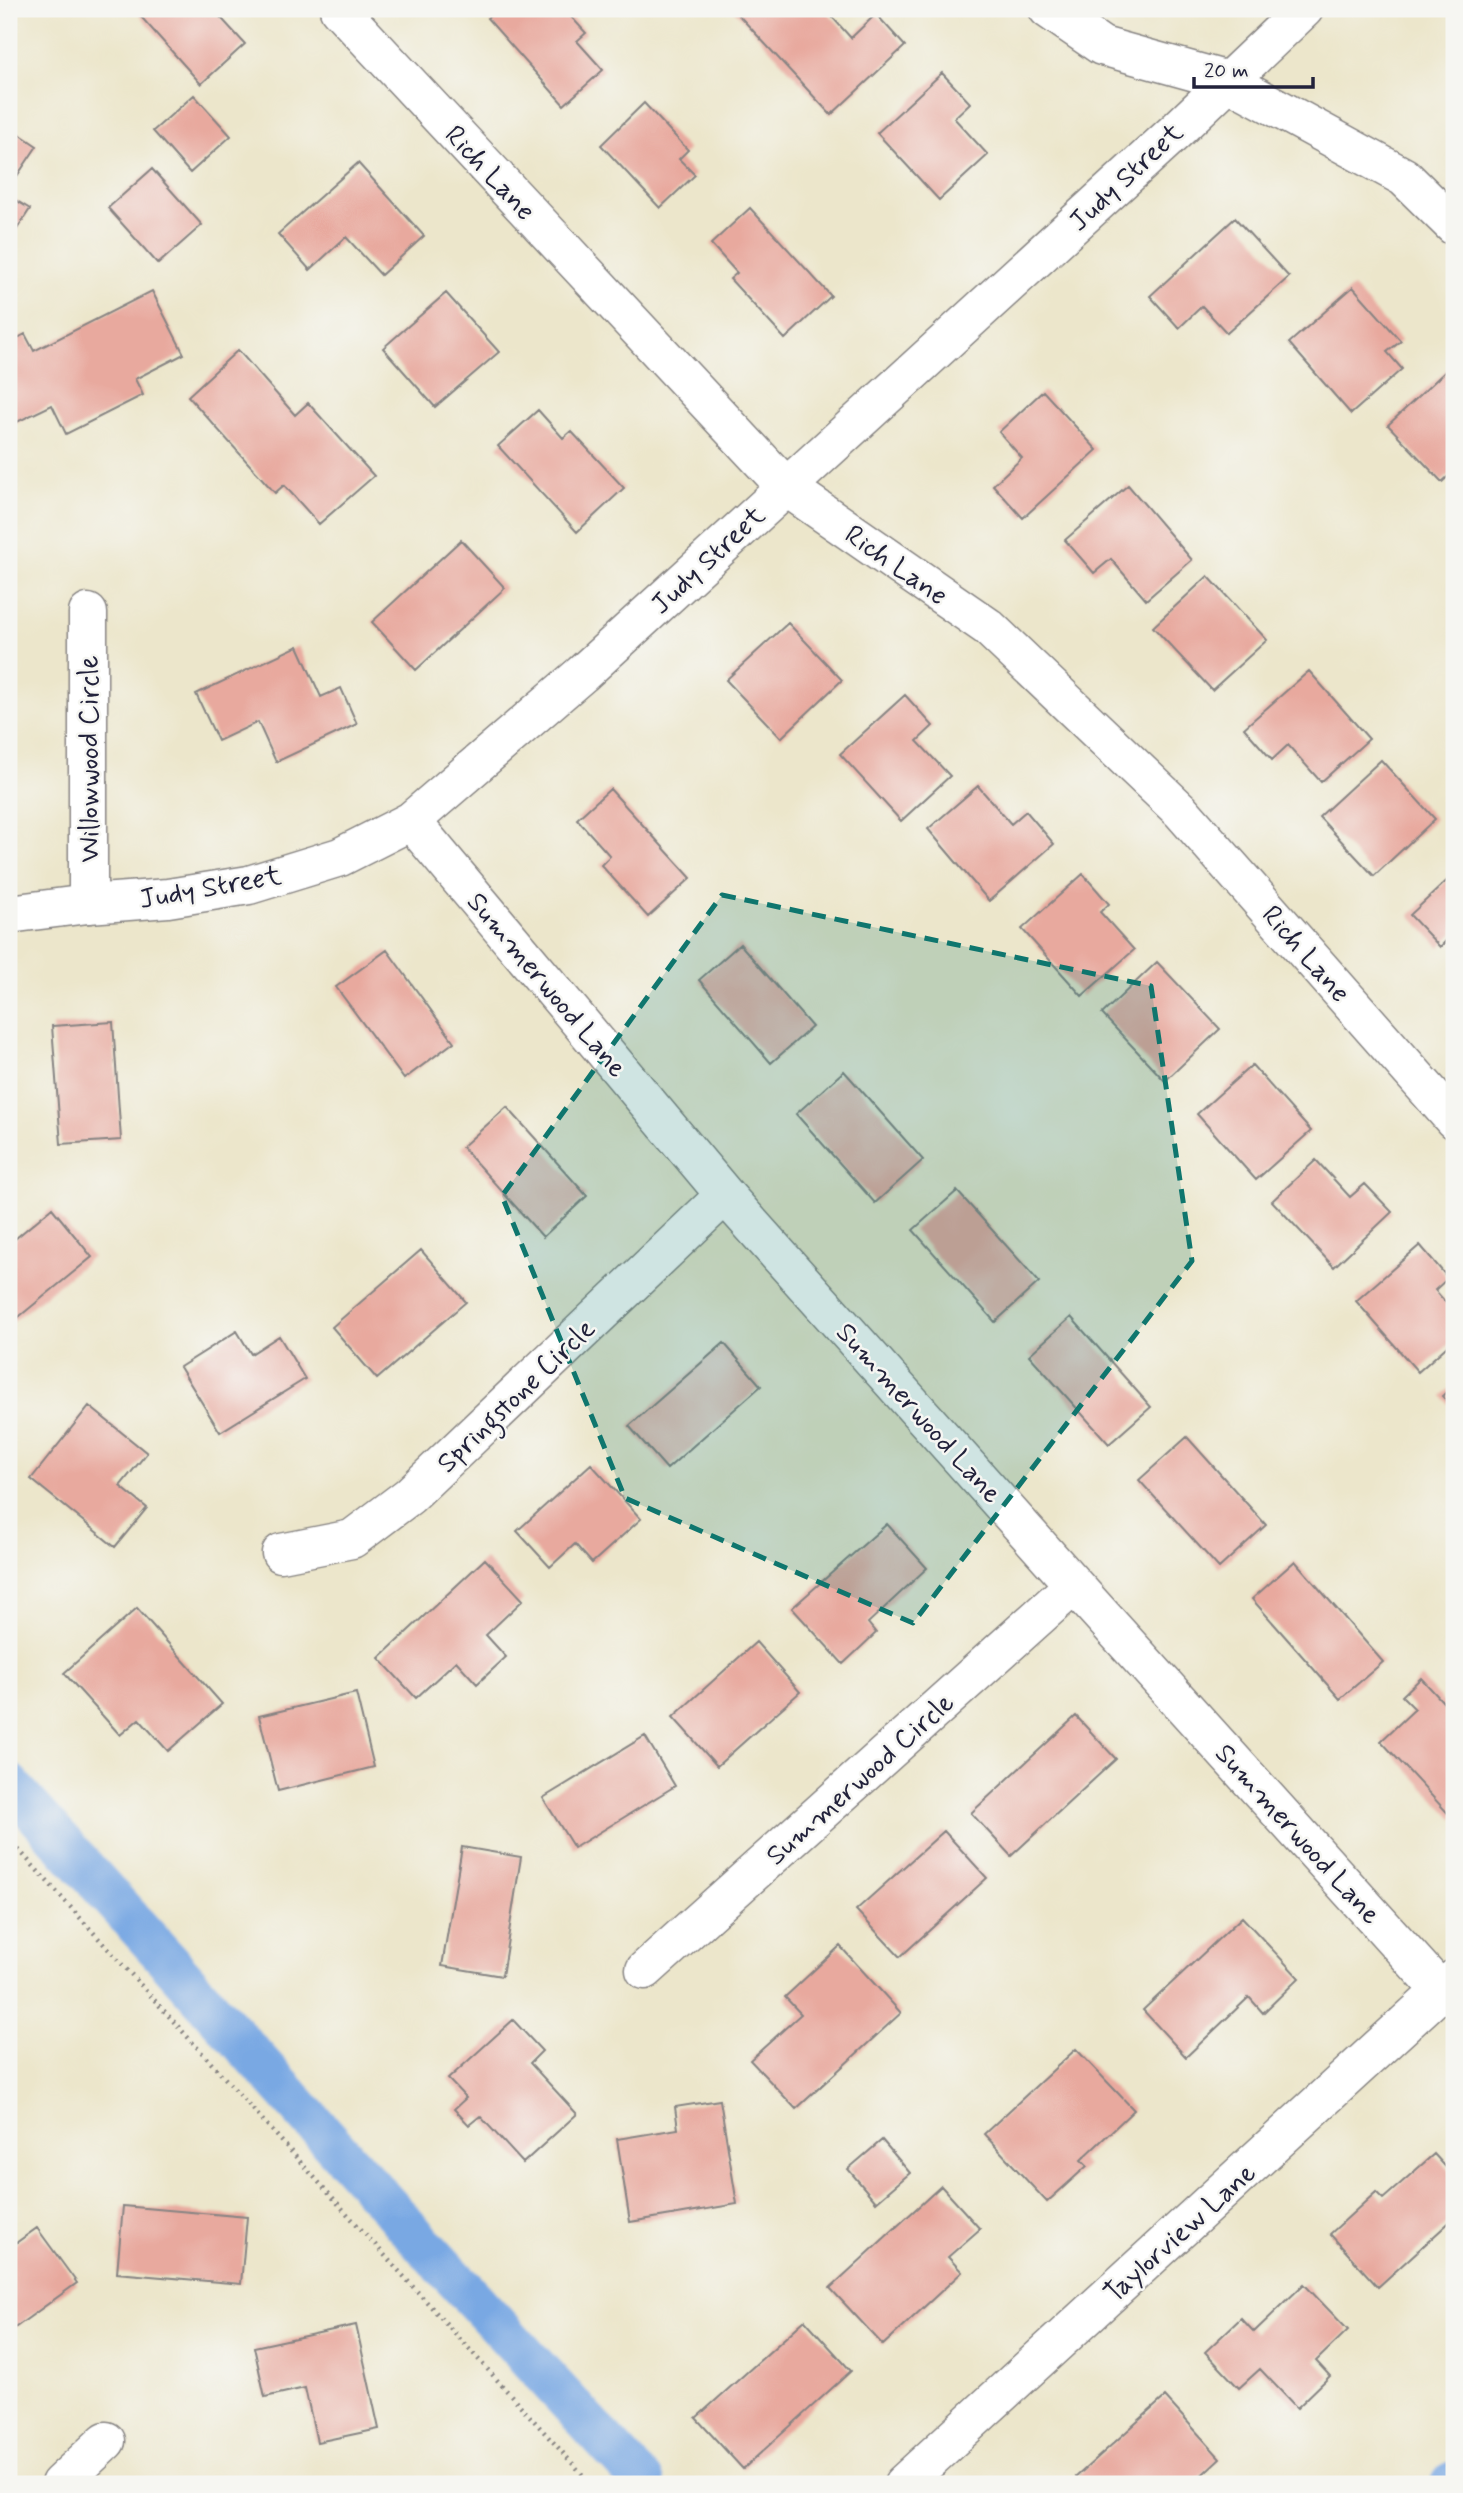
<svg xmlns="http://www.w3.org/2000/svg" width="1463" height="2493" viewBox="0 0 1463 2493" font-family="Mynerve,sans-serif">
  <rect width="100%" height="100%" fill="#f6f6f2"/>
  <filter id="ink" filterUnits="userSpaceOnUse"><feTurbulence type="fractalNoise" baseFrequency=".0143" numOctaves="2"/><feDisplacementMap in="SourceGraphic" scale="14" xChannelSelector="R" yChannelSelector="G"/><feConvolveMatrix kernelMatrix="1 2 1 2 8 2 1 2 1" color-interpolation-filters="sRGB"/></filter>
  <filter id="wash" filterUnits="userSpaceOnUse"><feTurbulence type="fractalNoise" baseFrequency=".00686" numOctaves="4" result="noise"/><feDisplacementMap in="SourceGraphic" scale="28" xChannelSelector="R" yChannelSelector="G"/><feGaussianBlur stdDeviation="1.57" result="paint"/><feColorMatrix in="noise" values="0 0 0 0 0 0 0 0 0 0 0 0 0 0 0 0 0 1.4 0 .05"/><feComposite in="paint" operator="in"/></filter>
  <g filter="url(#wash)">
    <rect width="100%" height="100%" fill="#ece6cb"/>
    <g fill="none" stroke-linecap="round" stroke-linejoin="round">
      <path stroke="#79a8e3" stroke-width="42" d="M9,1784L420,2241L644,2484
        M1451,2484L1454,2482"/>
    </g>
    <g id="blocks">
      <path fill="#e8a99e" d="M134,9H213L245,44L201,84Z
        M498,9H564L586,33L577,41L603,70L564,105L487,18Z
        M733,9H825L851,38L876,14L905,46L831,115Z
        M942,73L970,103L954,118L988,155L939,200L877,133Z
        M194,95L231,136L190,173L153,131Z
        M644,103L688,150L679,159L695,175L660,208L601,145Z
        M9,127L37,146L9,188Z
        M358,163L424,236L381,275L346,237L310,270L278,234Z
        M152,169L202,225L158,264L108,208Z
        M9,196L30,209L13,235L9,231Z
        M750,208L831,296L785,339L730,279L737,273L711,244Z
        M1235,218L1289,277L1227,333L1202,306L1179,328L1150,296Z
        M1353,287L1401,341L1387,352L1402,369L1351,414L1289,343Z
        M152,291L184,354L135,379L143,395L66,434L52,405L15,423L9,411V343L25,334L34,351Z
        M446,293L499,352L435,407L383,348Z
        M238,350L295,415L308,403L374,476L319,524L284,485L275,493L188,396Z
        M1450,367L1454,372V471L1442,482L1388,425Z
        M1043,391L1097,450L1023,518L993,485L1022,458L999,432Z
        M538,410L563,438L571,431L624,488L577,532L498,446Z
        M1128,485L1192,560L1146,600L1111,559L1094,573L1065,540Z
        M461,540L505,588L416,670L372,622Z
        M1208,576L1267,640L1212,690L1153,627Z
        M788,623L842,680L781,738L726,680Z
        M298,646L321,697L341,688L357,724L276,762L258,722L218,741L196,694Z
        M1309,671L1369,739L1321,782L1288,745L1272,760L1244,728Z
        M905,695L933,726L917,741L950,776L901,821L840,754Z
        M1381,760L1435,819L1374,876L1319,817Z
        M978,786L1011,824L1026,811L1054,844L989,901L928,829Z
        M610,789L691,878L648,917L601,865L610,856L577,819Z
        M1083,874L1109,904L1100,912L1134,950L1082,996L1022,929Z
        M1454,874V933L1440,947L1410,915Z
        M740,944L812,1027L771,1063L699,980Z
        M387,950L454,1042L404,1079L336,987Z
        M1157,962L1220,1029L1165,1081L1102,1014Z
        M113,1022L121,1140L61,1144L52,1026Z
        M1252,1065L1311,1131L1256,1180L1197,1114Z
        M844,1071L923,1160L875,1203L796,1114Z
        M507,1107L587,1196L543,1237L462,1147Z
        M1316,1160L1350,1197L1365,1184L1392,1212L1334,1267L1272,1201Z
        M957,1191L1039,1282L995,1322L913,1230Z
        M52,1208L92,1257L9,1325V1244Z
        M1420,1245L1448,1278L1435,1290L1454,1312V1340L1418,1372L1356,1301Z
        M421,1250L466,1302L377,1379L332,1327Z
        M1071,1317L1151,1407L1109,1444L1029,1355Z
        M237,1331L251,1354L279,1336L305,1379L220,1432L180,1367Z
        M724,1343L761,1386L667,1469L629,1426Z
        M1454,1385V1409L1442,1396Z
        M89,1406L147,1453L120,1486L147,1508L115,1547L31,1479Z
        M1187,1437L1266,1525L1219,1568L1139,1480Z
        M591,1464L641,1519L592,1563L575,1544L550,1567L517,1531Z
        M887,1524L927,1568L868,1623L876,1633L843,1664L792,1608Z
        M485,1559L523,1600L486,1635L506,1657L477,1684L456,1661L416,1698L379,1658Z
        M1295,1561L1383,1662L1340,1699L1252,1599Z
        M137,1608L222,1704L168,1751L139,1719L120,1735L64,1673Z
        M756,1642L800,1692L717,1766L673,1717Z
        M1421,1678L1454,1714V1820L1381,1741L1415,1709L1402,1696Z
        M356,1693L374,1767L278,1791L259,1716Z
        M1076,1716L1116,1759L1011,1856L971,1813Z
        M645,1736L675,1786L574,1848L543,1798Z
        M944,1831L987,1878L900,1957L856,1910Z
        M462,1847L521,1857L502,1976L442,1966Z
        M1242,1917L1299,1978L1263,2013L1249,1997L1186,2057L1143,2010Z
        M840,1946L901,2013L796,2109L750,2060L801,2014L785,1997Z
        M513,2020L542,2051L530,2063L577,2114L523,2163L480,2116L469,2125L454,2109L466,2098L448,2079Z
        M1076,2049L1134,2110L1081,2160L1087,2166L1047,2202L984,2134Z
        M720,2100L737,2204L630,2222L617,2139L678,2129L675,2107Z
        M882,2140L910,2173L876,2202L848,2169Z
        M1434,2154L1454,2176V2218L1378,2287L1330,2234L1376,2192L1383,2199Z
        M941,2186L980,2229L948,2257L962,2272L883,2345L830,2288Z
        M123,2206L247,2217L241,2284L117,2273Z
        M37,2228L77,2283L9,2332V2248Z
        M1304,2284L1348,2330L1316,2361L1330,2376L1297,2408L1260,2369L1239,2388L1205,2352L1241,2318L1254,2332Z
        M805,2320L851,2371L743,2469L696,2418Z
        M356,2325L379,2429L317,2442L305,2388L265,2397L254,2347Z
        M1165,2397L1220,2458L1192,2484H1083L1076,2477Z"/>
    </g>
  </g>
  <g filter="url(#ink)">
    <use href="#blocks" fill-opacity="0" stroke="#878483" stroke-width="2"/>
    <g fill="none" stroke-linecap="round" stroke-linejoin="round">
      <g stroke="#878483" stroke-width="41">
        <path id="minor" d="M339,9L786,487L988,627L1181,811L1454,1120
          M1048,9L1102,46L1228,81L1404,177L1454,226
          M411,821L725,1195L1074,1585L1441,1991
          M88,904V613
          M281,1553L352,1539L409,1496L725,1195
          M645,1970L1074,1585
          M60,2484L106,2441
          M903,2484L1454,1979"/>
      </g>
      <g stroke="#878483" stroke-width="41">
        <path id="tertiary" d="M9,914L88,904L168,898L249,885L340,857L411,821L582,674L1175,132L1304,9"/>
      </g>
      <path stroke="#878483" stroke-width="4.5" stroke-dasharray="2 5" stroke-linecap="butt" d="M9,1839L591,2484"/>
      <use href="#minor" stroke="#fff" stroke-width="38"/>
      <use href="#tertiary" stroke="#fff" stroke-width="38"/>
    </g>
  </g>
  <path fill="#0f766e" fill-opacity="0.2" stroke="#0f766e" stroke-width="5" stroke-dasharray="14 9" stroke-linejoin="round" d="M722,895L1151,986L1192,1261L913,1623L625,1498L502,1196Z"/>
  <g text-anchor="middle" stroke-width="5" stroke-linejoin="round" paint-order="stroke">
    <g font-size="28" fill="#22223b" stroke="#f6f6f2">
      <text transform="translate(491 172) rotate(47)" y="10">Rich Lane</text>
      <text transform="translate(1125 176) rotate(-43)" y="10">Judy Street</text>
      <text transform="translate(707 559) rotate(-43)" y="10">Judy Street</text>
      <text transform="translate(897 564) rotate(35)" y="10">Rich Lane</text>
      <text transform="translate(88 759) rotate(-90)" y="10">Willowwood Circle</text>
      <text transform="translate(210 886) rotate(-10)" y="10">Judy Street</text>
      <text transform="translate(1307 953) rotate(49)" y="10">Rich Lane</text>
      <text transform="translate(548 984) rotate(50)" y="10">Summerwood Lane</text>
      <text transform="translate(515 1395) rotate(-44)" y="10">Springstone Circle</text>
      <text transform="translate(920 1412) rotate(48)" y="10">Summerwood Lane</text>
      <text transform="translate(859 1778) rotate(-42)" y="10">Summerwood Circle</text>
      <text transform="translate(1299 1833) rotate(48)" y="10">Summerwood Lane</text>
      <text transform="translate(1179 2232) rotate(-42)" y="10">Taylorview Lane</text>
    </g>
  </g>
  <rect width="1463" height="2493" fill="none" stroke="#f6f6f2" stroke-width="35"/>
  <path d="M1194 77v10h119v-10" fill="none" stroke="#22223b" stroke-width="3.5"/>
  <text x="1204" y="77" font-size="21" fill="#22223b" stroke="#f6f6f2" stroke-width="5" paint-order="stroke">20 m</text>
</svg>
